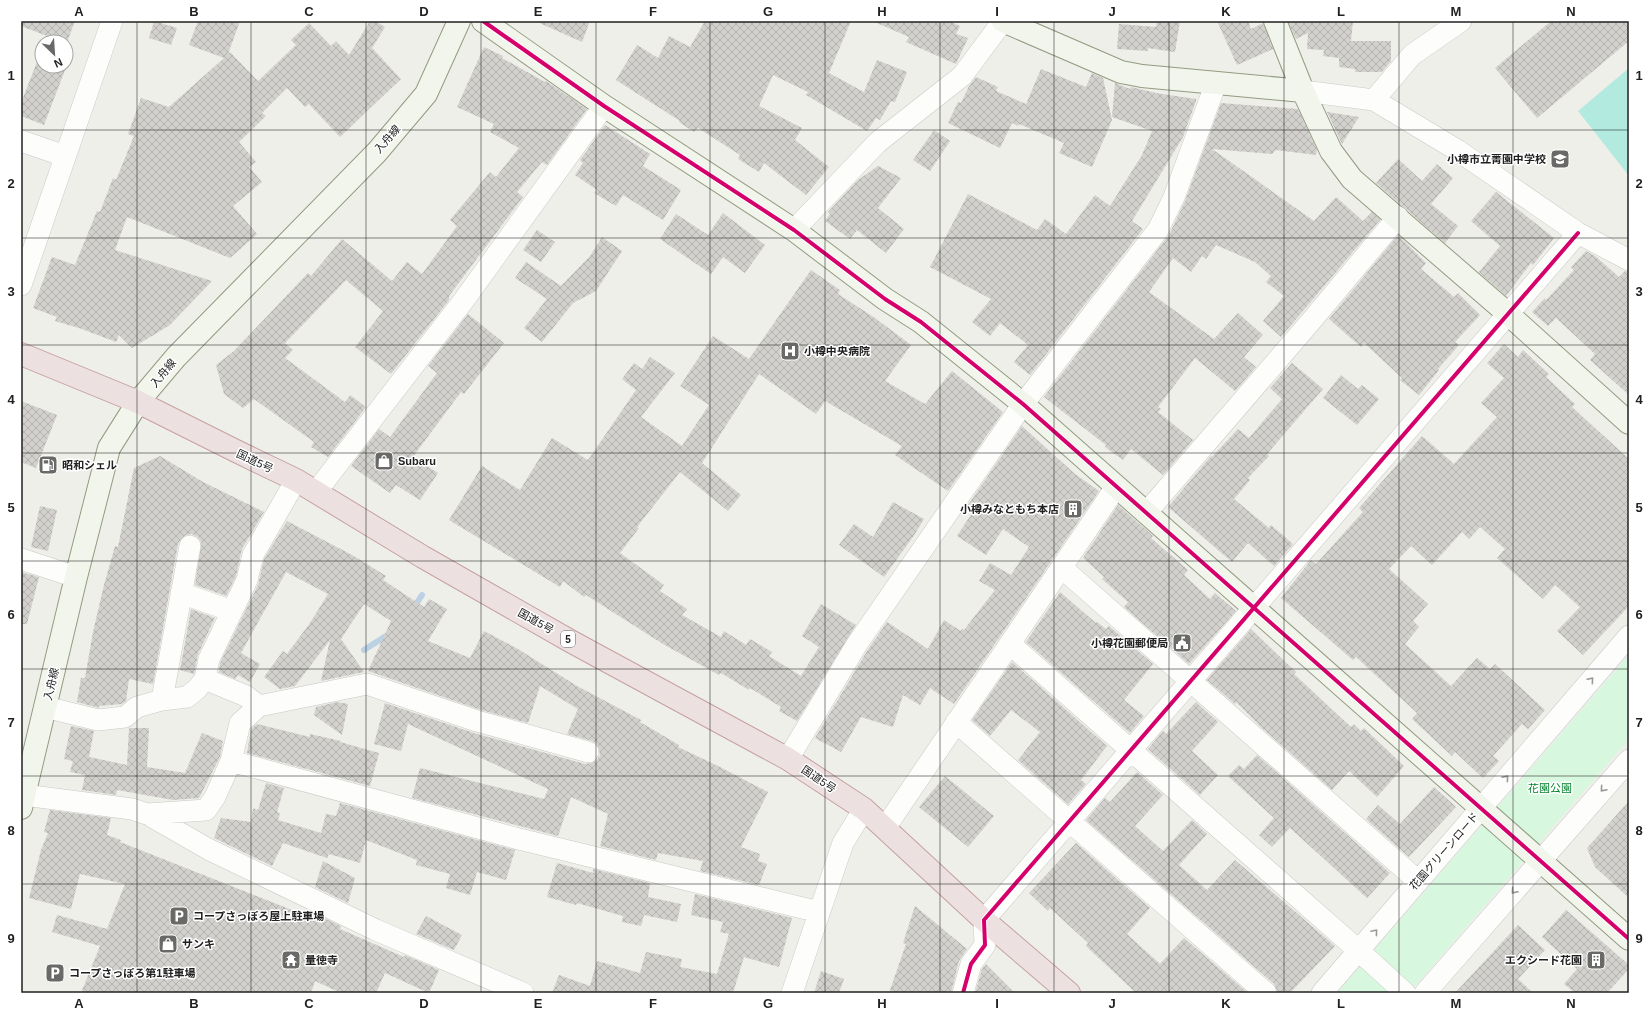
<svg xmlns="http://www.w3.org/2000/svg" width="1650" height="1014" viewBox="0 0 1650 1014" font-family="Arial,'Noto Sans JP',sans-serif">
  <defs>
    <pattern id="building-cross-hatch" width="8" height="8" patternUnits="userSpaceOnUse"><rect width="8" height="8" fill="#d2d1cd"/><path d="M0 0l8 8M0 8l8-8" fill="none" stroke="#b4b3b0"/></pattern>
  </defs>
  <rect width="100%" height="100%" fill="#efefea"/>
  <path fill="#d7f7df" d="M1629,655V739L1409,993H1337Z"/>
  <path fill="#b2eae0" d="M1629,68V176L1578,111Z"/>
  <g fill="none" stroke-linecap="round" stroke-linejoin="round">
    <path stroke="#bcd2e4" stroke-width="6" d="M413,609L422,595
      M364,650L389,634"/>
  </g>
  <path fill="url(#building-cross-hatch)" d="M21,21H75L66,45V42H45L47,36L21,26Z
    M154,21L177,28L171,45L149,38Z
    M198,21H240L228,54L230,52L258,81L296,45L291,40L309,23L331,46L336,41L349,55L370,21H375L385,27L372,48L401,79L340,137L309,104L305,107L287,88L262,113L266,116L239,142L256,162L249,167L262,182L233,206L257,234L230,258L127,217L115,250L212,281L170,325L132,348L119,335L116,342L79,328L55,321L57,317L33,308L52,257L75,265L97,211L100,212L113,178L116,180L134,136L128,134L141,98L169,107L224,58L189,45Z
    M535,21H590L582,42Z
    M705,21H851L829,73L864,92L877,60L907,72L895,102L891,101L880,120L876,118L867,131L806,95L808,92L773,75L759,106L802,128L795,140L829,167L806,195L764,163L759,172L738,159L740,155L698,128L694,132L679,122L680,121L616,80L637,45L658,58L669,36L690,47Z
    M872,21H949L960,26L956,34L968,38L956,64L906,42L909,37Z
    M1157,21H1180L1175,52L1148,48V51L1117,49L1119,24L1156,27Z
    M1217,21H1248L1251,29L1263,23L1273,49L1237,65Z
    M1288,21H1353L1351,41H1391V61L1382,72H1355V69L1339,67V58L1323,56L1324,50L1307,49L1308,33L1296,39Z
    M1551,21H1629V41L1537,118L1495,68Z
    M484,47L503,56L502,58L545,82L546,81L587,109L547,165L542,162L517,192L523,197L449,296V300L391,374L355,347L383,311L346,280L285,343L293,350L285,358L345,402L350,395L366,407L328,457L311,447L314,442L254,399L243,408L224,394L216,365L234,351L308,273L311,276L342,239L392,281L407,262L422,274L457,226L450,220L490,172L496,177L519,148L490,132L494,124L457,107Z
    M42,49V66H58L65,70L44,125L21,116V103Z
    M1041,69L1086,87L1092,73L1103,78L1112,120L1092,167L1059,153L1064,143L1019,124L1018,126L1012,123L1000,148L948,123L958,102L961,103L969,86L976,77L998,87L996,91L1026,104Z
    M1115,83L1130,89L1131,87L1156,93L1196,99V101L1183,137L1132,221L1143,229L1030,375L1014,362L1028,345L1000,323L990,336L972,322L991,299L930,267L968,194L1037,230L1045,219L1066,234L1095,195L1110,206L1142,155L1152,131L1112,117Z
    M1221,103L1298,109L1317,150L1316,155L1276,150L1272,154L1212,149L1314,221L1336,197L1363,221L1372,212L1380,220L1281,337L1263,321L1284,296L1266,282L1271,276L1255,262L1216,245L1206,259L1202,256L1191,272L1173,258L1149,292L1214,339L1238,313L1263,335L1244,357L1256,367L1235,391L1195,358L1158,407L1161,409L1158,412L1193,440L1163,475L1131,449L1123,460L1105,447L1106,445L1044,397L1169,235L1185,201Z
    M1327,112L1359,117L1342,144Z
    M605,125L650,154L643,166L681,190L663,220L623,195L616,206L594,193L597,190L575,175L583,163L580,160Z
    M934,130L950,141L930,171L913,160Z
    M1398,159L1422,181L1437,164L1453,178L1431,204L1458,226L1445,243L1376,183Z
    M878,166L901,178L878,208L904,229L886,253L857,230L850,239L825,221L830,214L828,212L858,180Z
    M1496,192L1554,238L1533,265L1531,263L1506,296L1479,272L1500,246L1471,221Z
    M723,213L765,245L745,273L723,257L711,274L660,239L676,214L708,235Z
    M537,230L555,242L541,262L523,250Z
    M1398,235L1426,263L1421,269L1454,297L1458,293L1480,315L1455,342L1459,345L1438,369L1439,370L1419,395L1400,380L1402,378L1364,343L1361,347L1329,319Z
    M602,237L622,251L596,291L573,303L542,342L524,328L547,299L515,278L526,262L561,286L590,256Z
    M1586,251L1595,256L1619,277L1625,271L1629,272V395L1590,360L1595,354L1556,318L1548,326L1532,312L1545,298L1546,300L1574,270L1571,267Z
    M811,270L840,290L838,294L875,318L911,345L885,381L925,404L952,371L1003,412L948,491L895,455L902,446L825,401L816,414L759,374L702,463L741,495L728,511L680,472L637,527L639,528L620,553L664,585L660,591L687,609L682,615L721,637L724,631L746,645L750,639L772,652L769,656L801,676L819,647L802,636L821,604L856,625L797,721L779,711L781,707L750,688L749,690L721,673L719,675L663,644L586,595L584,597L563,581L560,587L449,520L482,466L520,490L552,438L588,460L636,390L622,379L634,363L642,369L650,357L675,373L641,417L682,446L709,405L680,386L713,336L749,359Z
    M468,314L504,343L464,394L461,392L415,454L414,458L438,473L420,500L396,485L390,493L351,466L379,429L390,437L437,373L428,366Z
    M1504,344L1518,357L1523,350L1549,374L1546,377L1575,404L1572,407L1629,459V606L1583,655L1557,631L1580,607L1555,585L1543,599L1497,558L1505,549L1480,527L1469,539L1462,532L1432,565L1411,546L1389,569L1428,604L1413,621L1419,627L1405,644L1451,686L1477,658L1490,669L1495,664L1545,710L1528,729L1522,724L1493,756L1499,761L1483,778L1455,752L1452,756L1412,719L1417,713L1356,657L1353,660L1281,598L1311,560L1316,564L1363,512L1359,508L1422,436L1454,464L1497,417L1481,403L1504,378L1487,363Z
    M1292,363L1323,389L1267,454L1269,456L1248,478L1250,480L1234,499L1269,528L1271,525L1293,544L1274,566L1248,543L1232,562L1168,507L1211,456L1212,457L1238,429L1249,438L1282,399L1270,388Z
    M1341,375L1358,389L1362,385L1379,399L1357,425L1323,398Z
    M21,401L57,415L36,468L21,462Z
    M1022,426L1075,474L1099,491L954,704L930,688L920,705L903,695L893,727L861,717L841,752L815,738L867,651L887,622L928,649L944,620L961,631L962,629L964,630L995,590L979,581L990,563L1011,575L1029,547L1003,529L986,555L957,536L974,510L968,505Z
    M160,456L203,482L264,512L242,549L236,576L226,596L195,585L201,542L198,537L192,534L186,535L181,539L178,544L153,684L129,679L126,701L122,704L99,706V708L77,702L81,678H85L93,632L104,585L115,546L118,547L134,468Z
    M893,502L924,519L915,534L884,577L839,545L854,524L873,537Z
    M1118,505L1153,536L1151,538L1188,570L1184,575L1210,599L1215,593L1236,611L1189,664L1124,607L1128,602L1102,579L1104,577L1083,558Z
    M40,506L57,510L48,551L31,547Z
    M287,521L354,556L386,576L383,580L424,607L429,599L447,609L428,641L470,658L484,631L518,649L577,686L641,720L640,722L679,745L678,747L716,765L768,792L741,847L760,854L758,861L767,864L759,885L700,871L703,861L658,853L656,860L600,846L608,814L571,797L558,836L412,798L420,768L544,799L548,789L408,724L401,751L374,744L385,703L474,733L585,764L591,763L597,760L600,755L599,749L596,743L592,741L567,734L578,709L540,686L528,723L481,710L368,671L391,621L364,604L341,639L364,672L321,681L330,640L295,686L280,689L264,677L283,651L287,654L310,623L328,594L286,572L241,653L260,664L250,682L238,675L235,679L219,672L220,663L258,585L264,559Z
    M21,572L39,577L27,624H21Z
    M1060,592L1096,623L1097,622L1106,629L1109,626L1153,664L1124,700L1144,716L1130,733L1026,642Z
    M191,609L215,618L198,654L194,674L180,670Z
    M1251,629L1296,672L1294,674L1351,727L1354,724L1361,731L1364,728L1404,766L1377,797L1349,771L1332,790L1262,728L1236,702L1235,704L1207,680Z
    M1012,662L1107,746L1081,780L1086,784L1068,804L1018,760L1040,732L1011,710L990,736L972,720Z
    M337,702L348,704L342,735L314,715L316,707Z
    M1196,702L1218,722L1192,751L1218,775L1200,795L1148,749L1163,731L1166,734Z
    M257,724L310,737V734L341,741L340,742L379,753L370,786L247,753L251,729Z
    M71,726L94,731L89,757L127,765L129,728H149L147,767L185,773L202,733L223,741L220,757L199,798L173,800L117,790L116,795L82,790L85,775L70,772L73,761L64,759Z
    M1257,755L1390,873L1367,898L1290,828L1272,847L1259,835L1274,818L1228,776L1239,765L1244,769Z
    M1137,772L1163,795L1135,826L1163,851L1192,820L1207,834L1179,865L1207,890L1235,860L1335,946L1290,993H1278L1274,984L1086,820L1105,798L1110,802Z
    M945,776L994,816L968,847L919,807Z
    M266,783L284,788L277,812L280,813L278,820L321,833L326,814L336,816L340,803L515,850L506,880L477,872L470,895L446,888L450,874L416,865L417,860L366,840L360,863L329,854L327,858L283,843L272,866L214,838L221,818L251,822L253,808L258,810Z
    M1434,787L1456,807L1409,857L1366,819L1378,805L1400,824Z
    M1629,801V898L1595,867L1587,848Z
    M50,810L111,818L107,835L121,840L120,842L307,916H309L311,912L341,926L340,929L404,957L405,955L439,970L429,993L385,973L376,993H341L315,981L311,993H81L100,946L52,932L57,915L107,929L125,884L80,874L71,909L29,898L41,850L48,833L44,832Z
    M1076,843L1150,908L1127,934L1160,964L1184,938L1248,993H1136L1086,946L1088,943L1050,908L1048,911L1029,893Z
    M323,861L355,878L348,903L315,887Z
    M557,863L593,873V869L650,883L648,897L681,904L677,922L644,915L641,926L622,922L623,916L577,903L576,905L547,897Z
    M695,894L792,918L779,967L744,957L733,993H552L559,975L590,986L597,961L640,973L646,952L682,959L680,967L717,974L729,934L720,932L723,922L691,915Z
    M915,906L967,949L959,961L951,993H889L906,944L903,943Z
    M1566,910L1629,965V969L1607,993H1575L1564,984L1577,969L1542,937Z
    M426,916L462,935L454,950L416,934Z
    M1518,925L1545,950L1518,979L1533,993H1455Z
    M986,964L1015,993H975L982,969Z
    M821,971L844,979L839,993H814Z"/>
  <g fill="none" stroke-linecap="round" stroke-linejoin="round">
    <g stroke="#c8c8c6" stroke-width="22">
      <path id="street" d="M1303,91L1374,100L1457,150L1578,233L1629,260
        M1374,100L1412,55L1461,21
        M21,141L65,156
        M794,230L878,142L962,76L1003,21
        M21,285L112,21
        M316,492L464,300L604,106
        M1146,513L1312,320L1398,217
        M21,559L76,577
        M1062,568L1418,881
        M181,593L232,611
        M1010,644L1358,950L1405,993
        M205,679L246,696L259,706
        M162,700L190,546
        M45,707L98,720L125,717L137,707L162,700L187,697L197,689L205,679L209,659L247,580L253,555L296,480
        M956,722L1266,993
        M788,759L857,644L1023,404L1158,230L1174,197L1216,83
        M231,761L240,723L259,706L367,684L477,721L588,752
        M24,795L132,809L147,814L208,849L376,930L523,993
        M147,814L206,810L215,797L231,761L515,838L819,912
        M885,828L1116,487
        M792,993L843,843L864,809
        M963,993L971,964L985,945L984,920L1578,233
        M1322,993L1629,636
        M1425,993L1629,760"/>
    </g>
    <g stroke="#939b80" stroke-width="24">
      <path id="secondary" d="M483,21L604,106L794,230L885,299L921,322L1023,404L1629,939
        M1003,21L1121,72L1142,76L1303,91
        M1275,21L1303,91L1331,151L1352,179L1507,313L1629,423
        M21,808L76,577L109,448L138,402L176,357L377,152L426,94L459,21"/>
    </g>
    <g stroke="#c6a0a1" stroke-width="24">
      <path id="highway" d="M21,354L138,402L238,452L296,480L423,557L572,642L788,759L864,809L984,920L1069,993"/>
    </g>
    <use href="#street" stroke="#fdfdfc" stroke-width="21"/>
    <use href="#secondary" stroke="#f2f5ec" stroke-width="22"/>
    <use href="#highway" stroke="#ece1e0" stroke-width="22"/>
    <g stroke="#fff" stroke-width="6">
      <path id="cycleway" d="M483,21L604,106L794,230L885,299L921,322L1023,404L1629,939
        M963,993L971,964L985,945L984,920L1578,233"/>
    </g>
    <use href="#cycleway" stroke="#d6006c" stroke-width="4"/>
  </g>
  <defs><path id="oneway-chevron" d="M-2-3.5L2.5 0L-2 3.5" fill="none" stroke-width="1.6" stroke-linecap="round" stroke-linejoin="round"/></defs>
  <g stroke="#9a9a99">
    <use href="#oneway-chevron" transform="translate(1591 680) rotate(-49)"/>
    <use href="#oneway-chevron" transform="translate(1506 778) rotate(-49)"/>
    <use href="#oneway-chevron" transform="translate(1603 789) rotate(131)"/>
    <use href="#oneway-chevron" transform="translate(1514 891) rotate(131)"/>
    <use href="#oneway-chevron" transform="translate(1375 932) rotate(-50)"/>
  </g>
  <path fill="none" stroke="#212121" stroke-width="1" stroke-opacity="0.55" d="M137,21V993M251,21V993M366,21V993M481,21V993M596,21V993M710,21V993M825,21V993M940,21V993M1054,21V993M1169,21V993M1284,21V993M1399,21V993M1513,21V993M21,130H1629M21,238H1629M21,345H1629M21,453H1629M21,561H1629M21,669H1629M21,776H1629M21,884H1629"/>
  <defs>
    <g id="school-square" transform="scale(1)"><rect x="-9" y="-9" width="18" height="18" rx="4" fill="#696967" stroke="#fff"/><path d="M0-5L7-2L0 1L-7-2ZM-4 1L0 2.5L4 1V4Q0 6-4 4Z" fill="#fff"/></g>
    <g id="hospital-square" transform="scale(1)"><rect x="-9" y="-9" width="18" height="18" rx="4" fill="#696967" stroke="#fff"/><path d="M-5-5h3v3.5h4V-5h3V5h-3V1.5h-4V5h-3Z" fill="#fff"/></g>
    <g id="shop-square" transform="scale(1)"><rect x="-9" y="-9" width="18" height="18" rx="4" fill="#696967" stroke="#fff"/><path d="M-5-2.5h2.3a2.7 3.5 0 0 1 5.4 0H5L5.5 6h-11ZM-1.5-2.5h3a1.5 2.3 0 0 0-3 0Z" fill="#fff"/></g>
    <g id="fuel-square" transform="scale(1)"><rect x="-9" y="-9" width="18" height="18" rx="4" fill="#696967" stroke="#fff"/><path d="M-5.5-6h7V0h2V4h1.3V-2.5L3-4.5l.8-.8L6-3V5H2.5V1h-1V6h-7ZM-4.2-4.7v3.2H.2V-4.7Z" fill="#fff"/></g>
    <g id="building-square" transform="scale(1)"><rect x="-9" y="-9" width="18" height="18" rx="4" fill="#696967" stroke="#fff"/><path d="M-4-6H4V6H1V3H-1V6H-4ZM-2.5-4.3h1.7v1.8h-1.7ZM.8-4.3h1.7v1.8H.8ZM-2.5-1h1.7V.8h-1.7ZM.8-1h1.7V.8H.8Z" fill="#fff"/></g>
    <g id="civic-square" transform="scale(1)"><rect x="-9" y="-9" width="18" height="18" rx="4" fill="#696967" stroke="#fff"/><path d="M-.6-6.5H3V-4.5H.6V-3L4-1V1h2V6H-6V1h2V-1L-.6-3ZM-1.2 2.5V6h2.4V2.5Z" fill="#fff"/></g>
    <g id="parking-square" transform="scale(1)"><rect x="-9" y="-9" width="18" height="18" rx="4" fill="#696967" stroke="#fff"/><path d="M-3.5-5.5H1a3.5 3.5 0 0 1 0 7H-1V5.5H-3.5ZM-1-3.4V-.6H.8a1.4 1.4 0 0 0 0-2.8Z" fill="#fff"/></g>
    <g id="temple-square" transform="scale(1)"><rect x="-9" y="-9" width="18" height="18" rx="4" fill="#696967" stroke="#fff"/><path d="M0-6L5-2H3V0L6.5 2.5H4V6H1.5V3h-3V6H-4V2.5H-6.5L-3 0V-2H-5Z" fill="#fff"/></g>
  </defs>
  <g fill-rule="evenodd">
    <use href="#school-square" x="1560" y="159"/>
    <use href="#hospital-square" x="790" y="351"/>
    <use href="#shop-square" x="384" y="461"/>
    <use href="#fuel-square" x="48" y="465"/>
    <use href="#building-square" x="1073" y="509"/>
    <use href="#civic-square" x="1182" y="643"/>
    <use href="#parking-square" x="179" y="916"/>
    <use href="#shop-square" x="168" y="944"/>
    <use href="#temple-square" x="291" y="960"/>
    <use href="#building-square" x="1596" y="960"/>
    <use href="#parking-square" x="55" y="973"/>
  </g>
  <g text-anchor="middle" stroke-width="3" stroke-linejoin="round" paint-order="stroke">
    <rect fill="#fff" stroke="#646464" stroke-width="1" x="561" y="631" width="14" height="16" rx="3"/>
    <g font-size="10" font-weight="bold" fill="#212121">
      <text x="568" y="643">5</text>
    </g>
    <g font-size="11" fill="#212121" stroke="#fff">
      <text transform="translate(387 139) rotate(-49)" y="4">入舟線</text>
      <text transform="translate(163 373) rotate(-50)" y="4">入舟線</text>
      <text transform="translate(255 461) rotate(25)" y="4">国道5号</text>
      <text transform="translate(536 621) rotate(29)" y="4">国道5号</text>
      <text transform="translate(51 684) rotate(-77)" y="4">入舟線</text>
      <text transform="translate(819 779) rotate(34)" y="4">国道5号</text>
      <text transform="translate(1444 851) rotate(-49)" y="4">花園グリーンロード</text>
    </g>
    <g font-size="11" font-weight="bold" fill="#212121" stroke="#fff" text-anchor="start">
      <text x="1546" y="163" text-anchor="end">小樽市立菁園中学校</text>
      <text x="804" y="355">小樽中央病院</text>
      <text x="398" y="465">Subaru</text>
      <text x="62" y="469">昭和シェル</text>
      <text x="1059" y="513" text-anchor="end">小樽みなともち本店</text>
      <text x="1168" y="647" text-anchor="end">小樽花園郵便局</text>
      <text x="193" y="920">コープさっぽろ屋上駐車場</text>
      <text x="182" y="948">サンキ</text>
      <text x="305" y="964">量徳寺</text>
      <text x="1582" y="964" text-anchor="end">エクシード花園</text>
      <text x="69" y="977">コープさっぽろ第1駐車場</text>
    </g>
    <g font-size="11" fill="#05842f" stroke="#fff">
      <text x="1550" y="792">花園公園</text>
    </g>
  </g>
  <rect width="1650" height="1014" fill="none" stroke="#ffffff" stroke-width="44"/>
  <g transform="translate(54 54) rotate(155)"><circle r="19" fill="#ffffff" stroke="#a6a6a6"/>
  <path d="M0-3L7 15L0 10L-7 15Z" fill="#696967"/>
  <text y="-6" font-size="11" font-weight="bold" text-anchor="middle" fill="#212121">N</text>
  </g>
  <rect x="22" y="22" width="1606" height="970" fill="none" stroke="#212121" stroke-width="1.5"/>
  <g font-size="13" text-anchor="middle" font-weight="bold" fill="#212121">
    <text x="79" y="16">A</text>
    <text x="194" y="16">B</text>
    <text x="309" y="16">C</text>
    <text x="424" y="16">D</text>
    <text x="538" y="16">E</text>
    <text x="653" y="16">F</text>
    <text x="768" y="16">G</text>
    <text x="882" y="16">H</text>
    <text x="997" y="16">I</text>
    <text x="1112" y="16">J</text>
    <text x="1226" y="16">K</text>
    <text x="1341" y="16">L</text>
    <text x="1456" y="16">M</text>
    <text x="1571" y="16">N</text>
    <text x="11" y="80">1</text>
    <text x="1639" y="80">1</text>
    <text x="11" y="188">2</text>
    <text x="1639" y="188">2</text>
    <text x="11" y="296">3</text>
    <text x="1639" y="296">3</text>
    <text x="11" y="404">4</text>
    <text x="1639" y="404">4</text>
    <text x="11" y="512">5</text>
    <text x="1639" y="512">5</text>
    <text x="11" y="619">6</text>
    <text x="1639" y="619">6</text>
    <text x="11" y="727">7</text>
    <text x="1639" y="727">7</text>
    <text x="11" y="835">8</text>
    <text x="1639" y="835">8</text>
    <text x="11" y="943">9</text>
    <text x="1639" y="943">9</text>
    <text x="79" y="1008">A</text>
    <text x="194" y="1008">B</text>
    <text x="309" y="1008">C</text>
    <text x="424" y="1008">D</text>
    <text x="538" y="1008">E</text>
    <text x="653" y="1008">F</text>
    <text x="768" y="1008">G</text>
    <text x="882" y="1008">H</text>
    <text x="997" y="1008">I</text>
    <text x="1112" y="1008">J</text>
    <text x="1226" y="1008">K</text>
    <text x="1341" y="1008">L</text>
    <text x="1456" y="1008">M</text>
    <text x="1571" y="1008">N</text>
  </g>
</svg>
